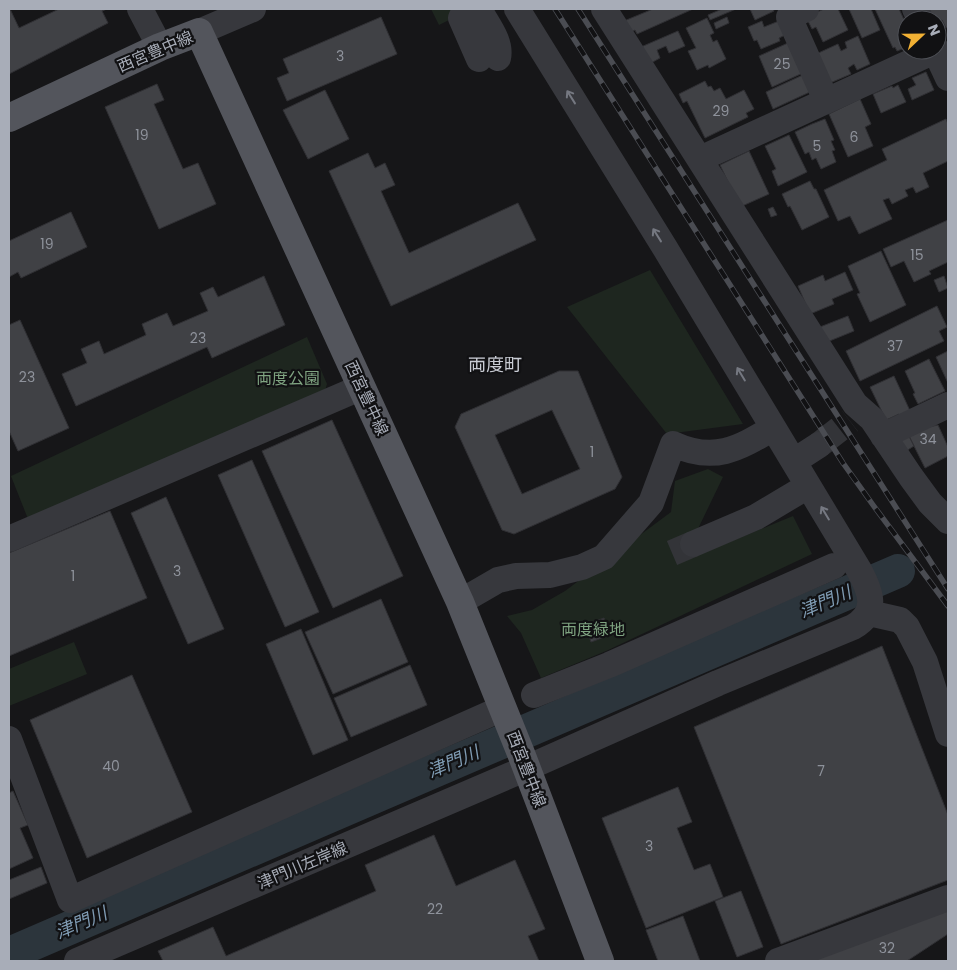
<svg xmlns="http://www.w3.org/2000/svg" width="957" height="970" viewBox="0 0 957 970" font-family="Poppins,'Noto Sans JP',sans-serif">
  <rect width="100%" height="100%" fill="#161618"/>
  <path fill="#1e261f" d="M431,9H468L469,10L439,25Z
    M650,270L743,424L667,434L567,307Z
    M307,337L327,384L324,394L28,519L11,476Z
    M708,469L723,477L695,535L700,554L793,516L812,554L606,651L541,678L521,633L507,616L532,610L565,591L671,512L675,481Z
    M74,642L87,674L9,706V669Z"/>
  <g fill="none" stroke-linecap="round" stroke-linejoin="round">
    <path stroke="#2c353c" stroke-width="34" d="M9,954L898,571"/>
  </g>
  <path fill="#404145" stroke="#303034" fill-rule="evenodd" d="M9,9H10L19,28L59,9H107L102,11L108,23L9,74Z
    M653,9H693L637,34L635,30L629,33L624,21Z
    M722,9H736L710,20L708,15Z
    M750,9H773L774,11L755,20Z
    M824,9H838L848,30L823,42L816,27L812,29L806,17Z
    M849,9H871L880,30L862,38Z
    M875,9H899L907,26V39L905,40L907,47L897,51L895,47L893,48Z
    M929,9H948V27L946,28L942,20L937,22V20H934Z
    M381,17L397,54L287,101L277,78L289,73L283,59Z
    M727,17L729,23L716,29L714,23Z
    M707,18L714,33L710,35L713,42L717,40L726,59L709,68L708,65L697,70L688,51L696,48L686,28Z
    M762,21L764,27L779,21L785,35L779,38L780,41L761,49L757,40L754,41L748,27Z
    M678,31L685,46L669,53L666,46L657,50L660,58L649,64L641,47Z
    M858,36L870,64L857,70L854,64L848,68L851,74L830,83L814,55L838,44L841,51L847,48L845,42Z
    M788,43L805,72L772,87L759,56Z
    M926,72L934,90L912,100L908,89L916,85L912,78Z
    M805,74L812,91L773,109L766,92Z
    M705,81L708,87L711,86L714,91L720,88L726,99L744,90L754,109L746,113L748,117L705,138L687,101L683,103L679,94Z
    M157,84L164,100L154,104L183,169L198,163L216,204L159,229L105,107Z
    M898,85L906,102L881,113L873,94L892,86L893,88Z
    M325,90L349,139L308,159L283,110Z
    M860,99L871,124L865,127L873,146L848,157L829,114Z
    M825,119L834,140L831,141L835,150L832,151L836,162L821,169L816,158L812,160L809,152L805,154L795,132L812,124Z
    M946,119L948,124V161L923,173L929,187L916,193L913,187L905,190L908,196L892,204L889,198L883,200L892,219L859,234L850,216L838,221L824,190L887,160L882,149Z
    M789,135L807,172L778,186L772,171L776,169L765,146Z
    M749,151L769,194L740,207L720,165Z
    M368,153L375,168L385,163L395,185L381,191L409,253L518,203L536,240L391,306L329,171Z
    M810,181L814,189H816L829,217L802,230L790,206L788,207L782,194Z
    M773,207L777,215L771,217L768,209Z
    M71,212L87,247L21,278L18,272L9,277V241Z
    M948,220V262L929,271L931,274L914,282L904,261L891,267L883,249Z
    M881,251L906,305L870,322L857,294L860,293L848,266Z
    M845,272L853,290L832,299L834,304L810,314L798,286L823,275L825,281Z
    M264,276L285,325L212,358L207,347L76,406L62,374L87,363L81,349L99,341L104,354L146,335L142,324L167,313L173,326L208,311L200,293L213,287L218,297Z
    M944,276L948,288L939,292L934,280Z
    M937,306L947,327L939,331L944,341L860,381L846,351Z
    M848,316L854,331L827,342L820,327Z
    M20,320L69,428L18,451L9,431V325Z
    M948,351V383L936,357Z
    M929,359L945,391L918,404L913,394L915,393L905,371Z
    M559,371H578L622,477L615,489L514,534L502,530L455,427L461,414ZM552,410L580,469L522,494L495,435Z
    M894,376L911,413L901,418L899,414L886,420L870,387Z
    M332,420L403,576L333,608L262,451Z
    M938,425L948,447V456L925,468L907,432Z
    M907,432L914,446L906,451L899,436Z
    M252,460L319,612L285,627L218,475Z
    M166,497L224,629L188,644L131,513Z
    M110,511L147,598L9,656V553Z
    M381,599L408,662L333,694L305,632Z
    M604,618L610,635L591,642L585,625Z
    M301,629L348,740L313,755L266,644Z
    M882,646L948,815V880L781,944L694,727Z
    M410,665L427,705L351,737L334,698Z
    M132,675L192,812L87,858L30,720Z
    M678,787L692,822L677,828L694,870L710,864L723,897L646,928L602,818Z
    M13,791L28,825L20,828L33,858L9,869V793Z
    M434,835L456,886L515,860L545,929L528,936L539,961H163L158,951L213,927L226,956L376,891L365,865Z
    M41,867L47,883L9,899V880Z
    M741,891L763,947L737,957L715,901Z
    M948,909V934L907,961H811Z
    M683,916L700,961H658L646,930Z"/>
  <g fill="none" stroke-linecap="round" stroke-linejoin="round">
    <path stroke="#333438" stroke-width="26" stroke-dasharray="26 13" stroke-linecap="butt" d="M819,445L850,421
      M672,553L693,544"/>
    <path stroke="#37383d" stroke-width="26" d="M140,9L160,47
      M474,9L463,14L461,18L479,59
      M479,9C486,23 502,41 498,58
      M604,9L855,404L872,419L911,477L930,503L948,521
      M806,9L789,17L826,100
      M915,9L921,20
      M199,32L253,9
      M935,50L948,78
      M700,159L937,50
      M883,436L948,405
      M802,456L819,445
      M9,539L362,387
      M693,544L756,517L808,486
      M460,602L498,580L516,576L550,575L582,567L604,557L651,503L673,444C714,463 738,449 773,428
      M869,613L900,620L907,627L925,662L948,734
      M534,695L609,665L834,566
      M9,739L70,900L503,708
      M77,961L527,768L718,683L853,627C879,612 871,592 859,570L665,248L517,9
      M778,961L948,898"/>
    <path stroke="#53555c" stroke-width="28" d="M9,118L160,47L199,32L460,602L522,756L600,961"/>
    <g stroke="#4a4c52" stroke-width="5.5">
      <path id="rail" d="M555,9L843,463L873,505L948,606
        M578,9L948,589"/>
    </g>
    <use href="#rail" stroke="#111113" stroke-width="4" stroke-dasharray="11" stroke-linecap="butt"/>
  </g>
  <defs><path id="oneway-shaft" d="M-6 0H5M1.5-3L5.5 0L1.5 3" fill="none" stroke-width="1.6" stroke-linecap="round" stroke-linejoin="round" transform="scale(1.25)"/></defs>
  <g stroke="#757881">
    <use href="#oneway-shaft" transform="translate(571 97) rotate(-122)"/>
    <use href="#oneway-shaft" transform="translate(657 235) rotate(-122)"/>
    <use href="#oneway-shaft" transform="translate(741 374) rotate(-121)"/>
    <use href="#oneway-shaft" transform="translate(825 513) rotate(-121)"/>
  </g>
  <g text-anchor="middle" stroke-width="4.5" stroke-linejoin="round" paint-order="stroke">
    <g font-size="14" fill="#8e929b">
      <text x="340" y="61">3</text>
      <text x="782" y="69">25</text>
      <text x="721" y="116">29</text>
      <text x="142" y="140">19</text>
      <text x="854" y="142">6</text>
      <text x="817" y="151">5</text>
      <text x="47" y="249">19</text>
      <text x="917" y="260">15</text>
      <text x="198" y="343">23</text>
      <text x="895" y="351">37</text>
      <text x="27" y="382">23</text>
      <text x="928" y="444">34</text>
      <text x="592" y="457">1</text>
      <text x="177" y="576">3</text>
      <text x="73" y="581">1</text>
      <text x="111" y="771">40</text>
      <text x="821" y="776">7</text>
      <text x="649" y="851">3</text>
      <text x="435" y="914">22</text>
      <text x="887" y="953">32</text>
    </g>
    <g font-size="16" fill="#a8adb8" stroke="#111113">
      <text transform="translate(155 51) rotate(-23)" y="6">西宮豊中線</text>
      <text transform="translate(367 398) rotate(65)" y="6">西宮豊中線</text>
      <text transform="translate(527 769) rotate(69)" y="6">西宮豊中線</text>
      <text transform="translate(302 865) rotate(-23)" y="6">津門川左岸線</text>
    </g>
    <g font-size="16" fill="#7fa381" stroke="#111113">
      <text x="288" y="384">両度公園</text>
      <text x="593" y="635">両度緑地</text>
    </g>
    <g font-size="18" fill="#c9ccd4" stroke="#111113">
      <text x="495" y="371">両度町</text>
    </g>
    <g font-size="18" font-style="italic" fill="#7f9bb3" stroke="#111113">
      <text transform="translate(825 602) rotate(-23)" y="6">津門川</text>
      <text transform="translate(453 762) rotate(-23)" y="6">津門川</text>
      <text transform="translate(81 923) rotate(-23)" y="6">津門川</text>
    </g>
  </g>
  <rect width="957" height="970" fill="none" stroke="#a8adb8" stroke-width="20"/>
  <g transform="translate(922 35) rotate(68)"><circle r="24" fill="#111113" stroke="#4d4f55"/>
  <path d="M0-4L9 19L0 12L-9 19Z" fill="#f2b134"/>
  <text y="-8" font-size="14" font-weight="bold" text-anchor="middle" fill="#a8adb8">N</text>
  </g>
</svg>
